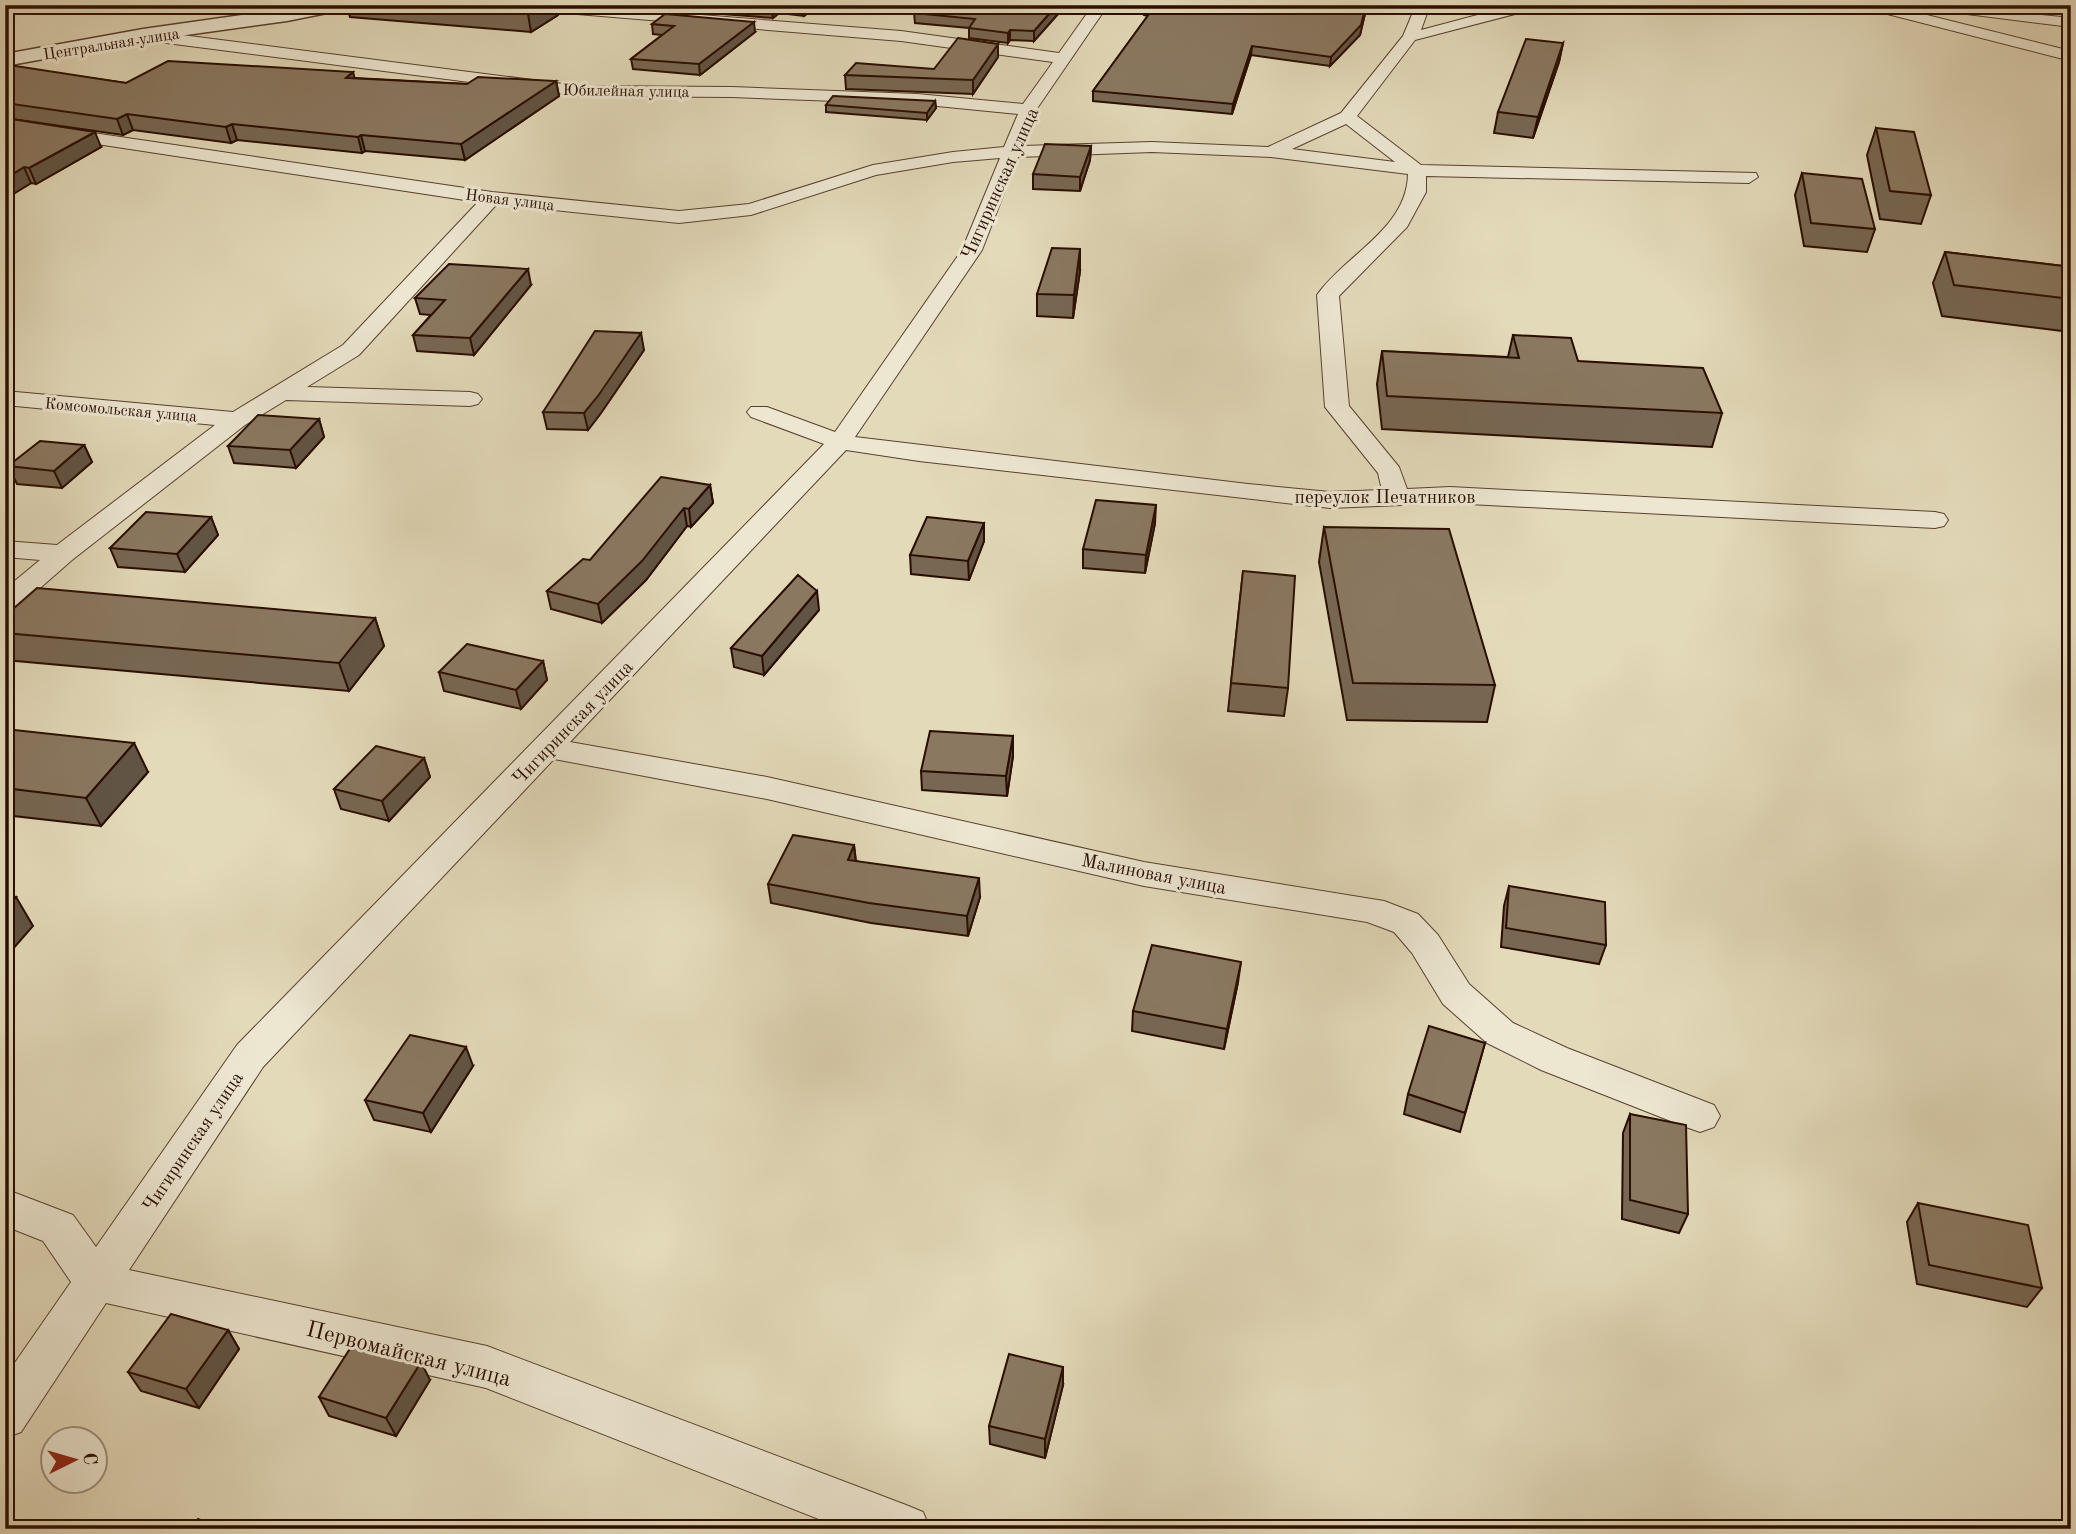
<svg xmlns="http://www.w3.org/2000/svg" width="2076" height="1534" viewBox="0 0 2076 1534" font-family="'Old Standard TT',serif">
  <rect width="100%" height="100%" fill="#e3daba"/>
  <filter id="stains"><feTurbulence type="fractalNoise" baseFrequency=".00286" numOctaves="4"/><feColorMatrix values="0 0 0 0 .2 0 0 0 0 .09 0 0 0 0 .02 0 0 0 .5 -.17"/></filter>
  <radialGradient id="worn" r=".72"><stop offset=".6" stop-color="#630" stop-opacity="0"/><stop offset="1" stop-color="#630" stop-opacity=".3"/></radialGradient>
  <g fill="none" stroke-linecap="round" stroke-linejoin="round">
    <g stroke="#58402e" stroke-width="2">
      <path id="minor" d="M510,5H575L901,31L1059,53L1093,5H1108L1036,110L1022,146L1152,142L1268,147L1341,113L1403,36L1416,5H1430L1421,30L1515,5H1540L1538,8L1415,40L1357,116L1421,165L1756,173L1758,177L1749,183L1426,176V192L1407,227L1339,296L1349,406L1399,467L1407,489L1450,487L1935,512L1944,514L1948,520L1944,526L1935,528L1450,503L1330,508L919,461L846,450L570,742L767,777L1144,862L1384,901L1418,914L1438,935L1469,984L1513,1023L1567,1048L1714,1105L1720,1116L1714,1127L1700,1132L1686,1127L1541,1070L1487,1043L1443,1004L1412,953L1394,932L1367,922L1144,886L767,799L554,759L263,1067L129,1270L487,1346L906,1505L923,1512L930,1529H844L486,1388L106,1303L21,1432L5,1438V1377L71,1282L43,1241L5,1226V1189L73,1215L96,1247L237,1045L824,444L751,417L747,412L751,407H767L835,432L962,250L1000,158L953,162L876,175L751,215L679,223L497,204L359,355L307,387L470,392L478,394L482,399L478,404L470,406L286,400L245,425L72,560L15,610L5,612V589L40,560L5,557V541L57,545L215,425L5,405V391L233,412L343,345L478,202L5,130V120L492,192L679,211L749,204L873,165L953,152L1004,147L1018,114L917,104L732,97L579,96L143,40L135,35L143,30L579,86L732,87L917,94L1023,104L1053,62L901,41L517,9ZM1346,124L1395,162L1292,149ZM1152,152L1271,157L1408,174C1407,229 1346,254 1317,295L1325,407L1378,473L1382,490L1330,492L1248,484L855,437L982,250L1018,157Z
        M1862,5H1887L2071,51V61L1864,8Z
        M1946,5L2071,18V27L1951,12L1946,11Z"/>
    </g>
    <g stroke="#58402e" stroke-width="3">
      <path id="tertiary" d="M313,5H350L347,9L287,21L143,41L5,66V54L143,29Z"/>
    </g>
    <use href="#minor" fill="#ede7d2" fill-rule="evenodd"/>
    <use href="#tertiary" fill="#ede7d2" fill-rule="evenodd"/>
  </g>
  <path fill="#776753" stroke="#2a0d00" stroke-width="2" d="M346,5H556L558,15L531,32L350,17Z
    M682,5H819L804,16L779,13L773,18L683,11Z
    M1066,5L1034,41L1010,40L1008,43L969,38V28L915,23L914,13Z
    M1145,5H1367L1360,35L1330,66L1251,55L1232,114L1093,101V91L1148,16L1144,15Z
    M652,24L755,32L700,75L633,69L631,59L662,35L653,34Z
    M1563,43L1559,62L1533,138L1494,133L1498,112Z
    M998,44V57L973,94L846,89L845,75L934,69Z
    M5,66L126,83L355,78L467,84L556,81L559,96L465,160L365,151L362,153L237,140L231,143L133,130L123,135L5,118Z
    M935,101L936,108L927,120L826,112V105Z
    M5,118L101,147L36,184L31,183L5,199Z
    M1876,128L1931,195L1921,224L1880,219L1867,155Z
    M1091,146L1090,160L1080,191L1033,189V174Z
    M1802,173L1875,229L1867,252L1804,246L1795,195Z
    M1945,252L2071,267V332L1942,316L1933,283Z
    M1080,271L1073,318L1037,316V294Z
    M531,285L474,355L417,351L413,335L431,315L420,314L415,298Z
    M1513,335L1578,361L1722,413L1712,447L1382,429L1377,384L1382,351L1508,357Z
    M644,350L601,413L588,430L547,429L543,412Z
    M319,419L324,437L296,468L234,463L228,446Z
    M84,445L92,462L62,488L17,484L8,466Z
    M710,485L713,503L691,527L687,526L646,580L602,623L551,609L547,591L590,560Z
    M211,517L218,535L185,572L118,567L110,548Z
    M984,523V541L969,580L911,574L910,555Z
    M1155,523L1145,573L1083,568V549Z
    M1324,527L1495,685L1487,722L1347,720L1319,562Z
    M1243,571L1288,688L1284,716L1228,711Z
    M819,610L764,675L734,667L731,648Z
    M5,616L375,618L384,646L349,691L5,660Z
    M543,661L547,680L521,709L444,691L439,672Z
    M5,729L148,772L101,826L5,815Z
    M1013,736V756L1007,796L922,790L921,771Z
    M424,758L430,777L389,821L341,809L334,789Z
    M854,845L856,861L980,897L968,936L871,923L771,903L768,884Z
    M1509,886L1606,945L1599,964L1501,947L1504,906Z
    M1238,982L1224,1049L1132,1031L1133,1011Z
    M1485,1043L1460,1132L1404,1114L1408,1094Z
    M473,1066L431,1132L374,1120L365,1100Z
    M1630,1114L1688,1214L1679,1233L1622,1219L1623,1133Z
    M1918,1203L2042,1288L2027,1307L1917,1284L1907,1222Z
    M228,1330L239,1349L199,1408L141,1391L128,1372Z
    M430,1380L396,1436L329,1416L319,1397Z
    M1063,1385L1045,1458L990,1444L989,1426Z"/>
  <path fill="#615444" stroke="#2a0d00" stroke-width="2" d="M542,5H556L558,15L531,32L528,14Z
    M771,5H778L779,13L773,18Z
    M803,5H819L804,16Z
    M1057,5H1066L1034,41V31Z
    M1366,5H1367L1360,35L1330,66L1331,57Z
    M754,22L755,32L700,75L699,64Z
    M1010,30V40L1008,43V33Z
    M1563,43L1559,62L1533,138L1538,117Z
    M998,44V57L973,94V80Z
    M1252,46L1251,55L1232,114L1233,104Z
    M353,72L357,87L346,78Z
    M556,81L559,96L465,160L461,144Z
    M935,101L936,108L927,120V113Z
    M127,114L133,130L123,135L117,119Z
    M232,124L237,140L231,143L226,127Z
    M95,132L101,147L36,184L29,168Z
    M361,135L365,151L362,153L358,137Z
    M1091,146L1090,160L1080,191V177Z
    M24,167L31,183L5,199V179Z
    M1080,249V271L1073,318L1074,295Z
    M528,269L531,285L474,355L470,338Z
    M641,333L644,350L601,413L588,430L584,413Z
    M319,419L324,437L296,468L290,450Z
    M84,445L92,462L62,488L54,471Z
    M710,485L713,503L691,527L689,509Z
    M1156,505L1155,523L1145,573L1146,555Z
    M684,508L687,526L646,580L602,623L598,604Z
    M211,517L218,535L185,572L177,554Z
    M984,523V541L969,580L968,561Z
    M817,591L819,610L764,675L762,656Z
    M375,618L384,646L349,691L339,663Z
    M543,661L547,680L521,709L516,690Z
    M1013,736V756L1007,796L1006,776Z
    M134,743L148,772L101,826L86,798Z
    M424,758L430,777L389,821L382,801Z
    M854,845L856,865L848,860Z
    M979,878L980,897L968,936L967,916Z
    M16,897L33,926L5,958V909Z
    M1241,962L1238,982L1224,1049L1227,1029Z
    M466,1047L473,1066L431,1132L423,1113Z
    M228,1330L239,1349L199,1408L186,1389Z
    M421,1362L430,1380L396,1436L386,1418Z
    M1063,1367V1385L1045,1458V1439Z"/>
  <path fill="#8a7861" stroke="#2a0d00" stroke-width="2" d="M423,5H542L528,14Z
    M924,5H1057L1034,31L1010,30L1008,33L969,28L975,19L914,13Z
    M1145,5H1366L1361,25L1331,57L1252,46L1233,104L1093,91L1154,7L1144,6Z
    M665,14L754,22L699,64L631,59L674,26L652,24Z
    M958,38L998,44L973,80L845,75L856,63L934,69Z
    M1526,39L1563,43L1538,117L1498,112Z
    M168,61L353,72L346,78L467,84L478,77L556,81L461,144L361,135L358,137L232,124L226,127L127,114L117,119L5,103V66L9,65L126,83Z
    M833,96L935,101L927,113L826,105Z
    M5,118L95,132L29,168L24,167L5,179Z
    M1876,128L1914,132L1931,195L1890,191Z
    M1045,144L1091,146L1080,177L1033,174Z
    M1802,173L1862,179L1875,229L1811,223Z
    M1052,248L1080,249L1074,295L1037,294Z
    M1945,252L2071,267V299L1954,285Z
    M449,264L528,269L470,338L413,335L445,300L415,298Z
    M595,331L641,333L598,396L584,413L543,412Z
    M1513,335L1571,338L1578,361L1703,368L1722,413L1387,396L1382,351L1519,358Z
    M258,415L319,419L290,450L228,446Z
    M40,441L84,445L54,471L8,466Z
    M661,477L710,485L689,509L684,508L642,561L598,604L547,591L583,559L590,560Z
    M1096,500L1156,505L1146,555L1083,549Z
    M146,512L211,517L177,554L110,548Z
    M927,517L984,523L968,561L910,555Z
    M1324,527L1449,529L1495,685L1353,683Z
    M1243,571L1295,576L1288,688L1231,683Z
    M798,575L817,591L762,656L731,648Z
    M37,588L375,618L339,663L5,633V616Z
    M467,644L543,661L516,690L439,672Z
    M5,729L134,743L86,798L5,788Z
    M930,731L1013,736L1006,776L921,771Z
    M376,746L424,758L382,801L334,789Z
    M793,835L854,845L848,860L979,878L967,916L869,903L768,884Z
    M1509,886L1605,902L1606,945L1506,928Z
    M5,896L16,897L5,909Z
    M1152,945L1241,962L1227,1029L1133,1011Z
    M1429,1026L1485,1043L1465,1113L1408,1094Z
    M410,1035L466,1047L423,1113L365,1100Z
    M1630,1114L1686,1125L1688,1214L1630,1200Z
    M1918,1203L2028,1225L2042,1288L1929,1265Z
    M171,1314L228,1330L186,1389L128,1372Z
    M353,1344L421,1362L386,1418L319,1397Z
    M1009,1354L1063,1367L1045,1439L989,1426Z
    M198,1519L225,1529H192Z"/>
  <g text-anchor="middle" stroke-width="6" stroke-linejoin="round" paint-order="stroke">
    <g font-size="16" fill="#2a0d00" stroke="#ede7d2">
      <text transform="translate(111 43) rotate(-9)" y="6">Центральная улица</text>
      <text transform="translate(626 90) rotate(1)" y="6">Юбилейная улица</text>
      <text transform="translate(510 199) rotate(7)" y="6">Новая улица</text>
      <text transform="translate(121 409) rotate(5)" y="6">Комсомольская улица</text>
    </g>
    <g font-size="19" fill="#2a0d00" stroke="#ede7d2">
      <text transform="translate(999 183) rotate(-66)" y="7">Чигиринская улица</text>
      <text x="1385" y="503">переулок Печатников</text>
      <text transform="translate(572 722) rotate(-46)" y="7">Чигиринская улица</text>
      <text transform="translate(1154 873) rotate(11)" y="7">Малиновая улица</text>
      <text transform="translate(192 1141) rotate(-56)" y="7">Чигиринская улица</text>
    </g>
    <g font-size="23" fill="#2a0d00" stroke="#ede7d2">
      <text transform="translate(409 1353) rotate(14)" y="8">Первомайская улица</text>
    </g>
  </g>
  <rect width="2076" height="1534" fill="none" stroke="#e3daba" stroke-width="28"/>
  <rect x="7" y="7" width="2062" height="1520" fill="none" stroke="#2a0d00" stroke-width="3.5"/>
  <rect x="14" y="14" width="2048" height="1506" fill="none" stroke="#2a0d00" stroke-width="2"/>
  <g transform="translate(74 1460) rotate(85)"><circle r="33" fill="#ede7d2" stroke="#9f907e" stroke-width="2"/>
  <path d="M0-5L12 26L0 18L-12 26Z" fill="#8f2418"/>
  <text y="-10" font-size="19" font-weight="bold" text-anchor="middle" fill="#2a0d00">С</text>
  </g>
  <rect width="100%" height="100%" filter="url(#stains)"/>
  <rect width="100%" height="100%" fill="url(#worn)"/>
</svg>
